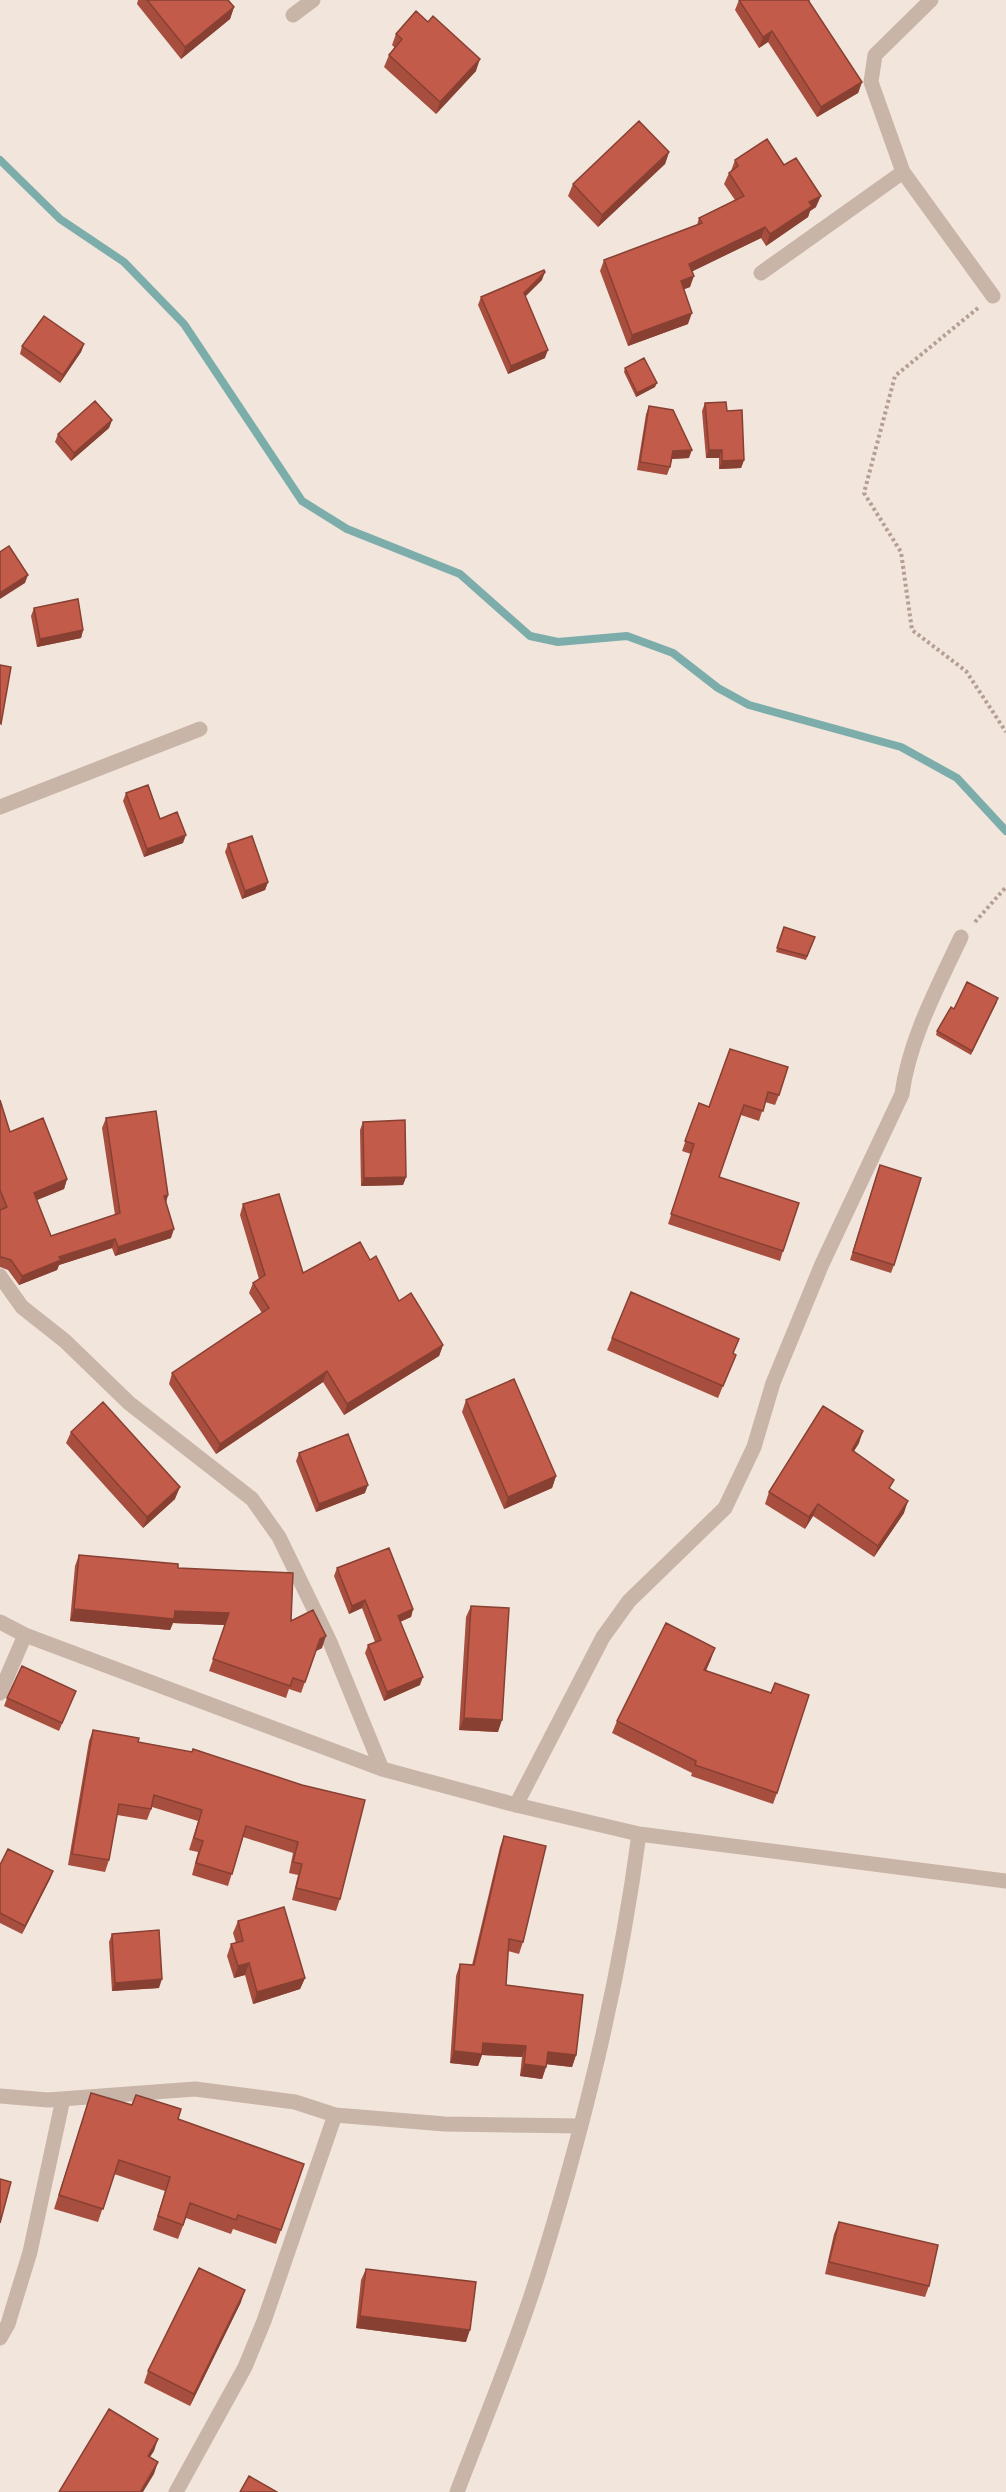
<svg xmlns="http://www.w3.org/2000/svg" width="1006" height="2492" viewBox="0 0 1006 2492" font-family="'Space Grotesk',sans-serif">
  <rect width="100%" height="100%" fill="#f1e5dc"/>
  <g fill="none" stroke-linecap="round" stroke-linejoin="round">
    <path stroke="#7cadab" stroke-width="8" d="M0,160L60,219L124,262L184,324L302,501L347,529L460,574L530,636L558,642L627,636L673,653L718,688L749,705L901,747L957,778L1006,831"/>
    <path stroke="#b59e93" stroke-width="4" stroke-dasharray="3 3" stroke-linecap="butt" d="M978,308L895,376L864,493L901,552L912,630L966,671L1006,732
      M975,922L1006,887"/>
    <path stroke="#c9b4a8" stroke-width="15" d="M931,0L875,55L871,82L903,172L993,296
      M293,15L313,0
      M761,273L903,172
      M0,807L200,729
      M0,1276L22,1307L65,1341L129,1403L252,1499L279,1537L330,1642L382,1769
      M0,1622L25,1635L382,1769L516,1805L639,1834L1006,1881
      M0,1693L25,1635
      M516,1805L603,1637L629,1601L725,1508L754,1447L773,1383L822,1264L902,1094C909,1040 938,986 961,937
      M0,2096L48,2100L195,2089L295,2102L335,2115L445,2124L581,2126
      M0,2338L8,2324L30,2252L63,2099
      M176,2492L245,2367L264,2321L335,2115
      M457,2492C486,2416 518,2340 542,2262C585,2123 620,1979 639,1834"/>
  </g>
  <path fill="#a74e3f" d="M138,0H228L234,7L230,19L181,59L137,4Z
    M739,0H810L809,2L862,82L858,93L817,117L768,42L759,48L735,10Z
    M396,34L476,71L436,114L384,67L389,55L395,48L392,45Z
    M669,152L665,164L598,227L568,196L573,184Z
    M735,160L784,165L816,207L810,211L808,217L766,246L761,238L692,271L690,287L684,289L688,324L628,346L600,271L604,260L697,225L699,218L735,200L724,184L729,173L731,171Z
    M542,280L525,296L545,358L508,374L478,305L481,297Z
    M84,344L81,352L60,383L20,354L22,346Z
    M625,368L655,387L636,397L624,372Z
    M705,403L727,411L744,460L741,468L719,469V458H706L702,411Z
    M649,406L689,458L672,459L670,467L667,475L637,470L646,414Z
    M112,420L109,428L71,461L55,442L58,434Z
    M34,608L83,630L81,638L37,647L31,616Z
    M126,793L160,819L183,843L144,857L123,801Z
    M228,844L268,882L265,890L242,899L225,852Z
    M784,927L815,937L806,960L776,952Z
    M997,1002L971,1055L936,1035L937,1031L954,1009Z
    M730,1049L779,1095L775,1105L765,1102L759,1121L741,1115L719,1177L783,1251L780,1261L668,1224L691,1154L682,1151L699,1103L709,1107Z
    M0,1100L10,1132L67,1179L64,1189L36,1200L51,1236L115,1215L102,1128L106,1118L168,1195L166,1203L171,1238L115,1256L112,1248L59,1265L57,1270L19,1285L8,1270L0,1267Z
    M363,1122L406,1177L403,1185L361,1186L360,1130Z
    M877,1173L894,1265L891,1273L850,1260Z
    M243,1204L303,1273L370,1260L399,1301L443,1345L439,1356L344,1415L323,1382L216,1454L169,1384L172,1373L262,1313L249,1293L253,1283L259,1279L240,1215Z
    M612,1338L736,1355L718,1398L607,1350Z
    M466,1400L556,1476L552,1488L504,1509L462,1412Z
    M71,1432L175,1499L143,1528L66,1443Z
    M859,1443L854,1451L891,1490L904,1513L874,1557L813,1516L805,1529L765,1504L769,1492Z
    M299,1453L365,1493L316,1512L296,1461Z
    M79,1555L178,1568L291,1621L322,1648L316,1651L301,1693L289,1689L286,1698L209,1671L225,1625L173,1623L170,1630L70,1621L75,1566Z
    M337,1568L413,1609L411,1617L400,1622L420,1685L384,1701L365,1653L368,1645L375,1642L362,1608L349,1614L334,1576Z
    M471,1606L498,1732L459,1730L466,1617Z
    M711,1659L706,1671L777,1793L773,1804L691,1776L692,1773L612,1733L617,1721Z
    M76,1691L59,1731L4,1706L7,1698Z
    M93,1730L302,1785L340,1899L336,1911L292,1900L298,1875L289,1873L293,1853L243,1837L228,1886L192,1875L198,1852L189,1850L198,1821L152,1807L147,1820L117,1815L109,1860L105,1872L68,1865L89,1741Z
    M504,1836L523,1942L519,1954L508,1951L506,1985L576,2055L572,2067L547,2064L542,2079L520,2076L522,2057L482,2055L478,2066L450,2063L456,1976L460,1964L472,1965L500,1847Z
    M0,1865L53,1871L50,1879L22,1934L0,1923Z
    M238,1921L305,1978L300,1989L253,2004L245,1975L234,1978L227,1956L231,1944L236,1943L233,1933Z
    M112,1934L159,1988L112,1991L109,1942Z
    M91,2093L178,2119L304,2164L276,2244L233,2229L231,2234L186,2218L178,2239L153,2230L165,2191L114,2174L98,2222L54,2209Z
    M839,2222L929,2286L925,2297L825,2274L834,2234Z
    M366,2269L466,2342L356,2328L361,2280Z
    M241,2302L190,2406L144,2383L148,2371Z"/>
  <path fill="#884033" d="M234,7L230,19L181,59L185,47Z
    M772,31L768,42L759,48L763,37Z
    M480,59L476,71L436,114L440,102Z
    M862,82L858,93L817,117L821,107Z
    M669,152L665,164L598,227L602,215Z
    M821,196L816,207L810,211L808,217L766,246L770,234L809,202Z
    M765,227L761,238L685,275L689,264Z
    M545,272L542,280L521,301L524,293Z
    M694,276L690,287L677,292L681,281Z
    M692,313L688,324L628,346L632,335Z
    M84,344L81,352L60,383L63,375Z
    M548,350L545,358L508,374L511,366Z
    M657,383L655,387L636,397L637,393Z
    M112,420L109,428L71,461L74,453Z
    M692,450L689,458L670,459L673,451Z
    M709,450H722L719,458H706Z
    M744,460L741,468L719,469L722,461Z
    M28,575L25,583L0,599V593Z
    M83,630L81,638L37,647L40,639Z
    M186,835L183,843L144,857L147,849Z
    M268,882L265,890L242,899L245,891Z
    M406,1177L403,1185L361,1186L364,1178Z
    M67,1179L64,1189L30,1203L34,1193Z
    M168,1195L165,1205L164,1196Z
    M174,1229L171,1238L115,1256L118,1247Z
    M115,1239L112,1248L59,1265L57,1270L19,1285L22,1276L59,1257Z
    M443,1345L439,1356L344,1415L347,1404Z
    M327,1371L323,1382L216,1454L220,1444Z
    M863,1431L859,1443L847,1462L852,1450Z
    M556,1476L552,1488L504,1509L508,1497Z
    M368,1485L365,1493L316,1512L319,1504Z
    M180,1487L175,1499L143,1528L147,1517Z
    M908,1501L904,1513L874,1557L878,1546Z
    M818,1504L813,1516L805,1529L809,1517Z
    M365,1600L362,1608L349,1614L352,1606Z
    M74,1609L175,1611L229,1613L225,1625L173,1623L170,1630L70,1621Z
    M413,1609L411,1617L395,1624L398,1616Z
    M326,1636L322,1648L316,1651L320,1639Z
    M715,1648L711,1659L700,1682L704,1670Z
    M423,1677L420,1685L384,1701L387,1692Z
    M464,1718L502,1720L498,1732L459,1730Z
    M53,1871L50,1879L22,1934L25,1926Z
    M249,1963L245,1975L234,1978L238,1966Z
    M305,1978L300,1989L253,2004L257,1992Z
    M162,1979L159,1988L112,1991L115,1983Z
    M483,2043L526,2046L522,2057L482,2055L478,2066L450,2063L454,2051Z
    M548,2052L576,2055L572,2067L544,2064Z
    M524,2064L546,2067L542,2079L520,2076Z
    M245,2290L241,2302L190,2406L194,2394Z
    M360,2316L470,2330L466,2342L356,2328Z
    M158,2439L154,2451L143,2468L148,2456Z
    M158,2462L154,2474L143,2492H141Z"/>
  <path fill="#c25b49" stroke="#884033" stroke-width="1.5" d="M147,0H228L234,7L185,47Z
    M739,0H808L862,82L821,107L772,31L763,37Z
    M416,11L428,22L433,16L480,59L440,102L389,55L402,39L396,34Z
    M639,121L669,152L602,215L573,184Z
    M767,139L784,165L796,158L821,196L809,202L812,206L770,234L765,227L689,264L694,276L681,281L692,313L632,335L604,260L702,223L699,218L744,196L729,173L738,166L735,160Z
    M544,270L545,272L524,293L548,350L511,366L481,297Z
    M44,316L84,344L63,375L22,346Z
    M644,358L657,383L637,393L625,368Z
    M95,401L112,420L74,453L58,434Z
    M726,402L727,411L742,410L744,460L722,461V450H709L705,403Z
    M649,406L673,410L692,450L673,451L670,467L640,462Z
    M9,546L28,575L0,593V552Z
    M78,599L83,630L40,639L34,608Z
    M0,665L11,667L1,724L0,723Z
    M148,785L160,819L177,812L186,835L147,849L126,793Z
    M252,836L268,882L245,891L228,844Z
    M784,927L815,937L807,956L777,948Z
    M967,982L998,998L972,1051L937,1031L951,1007L954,1009Z
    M730,1049L788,1067L779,1095L768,1092L763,1111L744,1105L719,1177L799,1203L783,1251L671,1214L694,1144L685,1141L699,1103L709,1107Z
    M0,1100L10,1132L43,1118L67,1179L34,1193L51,1236L120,1213L106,1118L156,1111L168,1195L164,1196L174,1229L118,1247L115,1239L59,1257L61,1260L22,1276L11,1260L2,1257L0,1258V1210L7,1207L0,1190Z
    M405,1120L406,1177L364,1178L363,1122Z
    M880,1165L921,1178L894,1265L853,1252Z
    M279,1194L303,1273L360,1242L370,1260L376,1256L399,1301L411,1293L443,1345L347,1404L327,1371L220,1444L172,1373L269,1308L253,1283L265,1275L243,1204Z
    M631,1292L739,1339L733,1353L736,1355L723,1386L612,1338Z
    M514,1379L556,1476L508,1497L466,1400Z
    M103,1402L180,1487L147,1517L71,1432Z
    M823,1406L863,1431L852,1450L894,1480L889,1488L908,1501L878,1546L818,1504L809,1517L769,1492Z
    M348,1434L368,1485L319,1504L299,1453Z
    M389,1548L413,1609L398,1616L423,1677L387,1692L368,1645L381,1640L365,1600L352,1606L337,1568Z
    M79,1555L178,1564V1568L293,1573L291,1621L313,1610L326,1636L320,1639L305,1682L293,1678L290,1686L213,1659L229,1613L175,1611L174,1619L74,1609Z
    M471,1606L509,1608L502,1720L464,1718Z
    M666,1623L715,1648L704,1670L771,1693L775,1683L809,1695L777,1793L695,1765L696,1761L617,1721Z
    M22,1666L76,1691L62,1723L7,1698Z
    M93,1730L139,1738L138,1742L192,1752L193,1749L302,1785L365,1800L340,1899L296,1888L302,1864L293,1862L298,1842L246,1826L232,1874L196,1863L203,1841L194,1838L202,1810L154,1795L151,1809L119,1804L109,1860L72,1854Z
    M504,1836L546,1846L523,1942L509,1939L506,1985L583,1995L576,2055L548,2052L546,2067L524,2064L526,2046L483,2043L482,2054L454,2051L460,1964L474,1965Z
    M8,1849L53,1871L25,1926L0,1913V1865Z
    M284,1907L305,1978L257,1992L249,1963L238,1966L231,1944L243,1941L238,1921Z
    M159,1930L162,1979L115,1983L112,1934Z
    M91,2093L132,2105L136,2095L181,2109L178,2119L304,2164L281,2230L238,2215L236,2220L190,2203L183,2225L158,2216L170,2177L119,2160L103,2209L59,2195Z
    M0,2179L11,2182L0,2223Z
    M839,2222L938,2245L929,2286L829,2262Z
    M199,2268L245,2290L194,2394L148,2371Z
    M366,2269L476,2282L470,2330L360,2316Z
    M109,2409L158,2439L148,2456L158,2462L141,2491L142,2492H59Z
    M249,2476L277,2492H240Z"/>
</svg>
